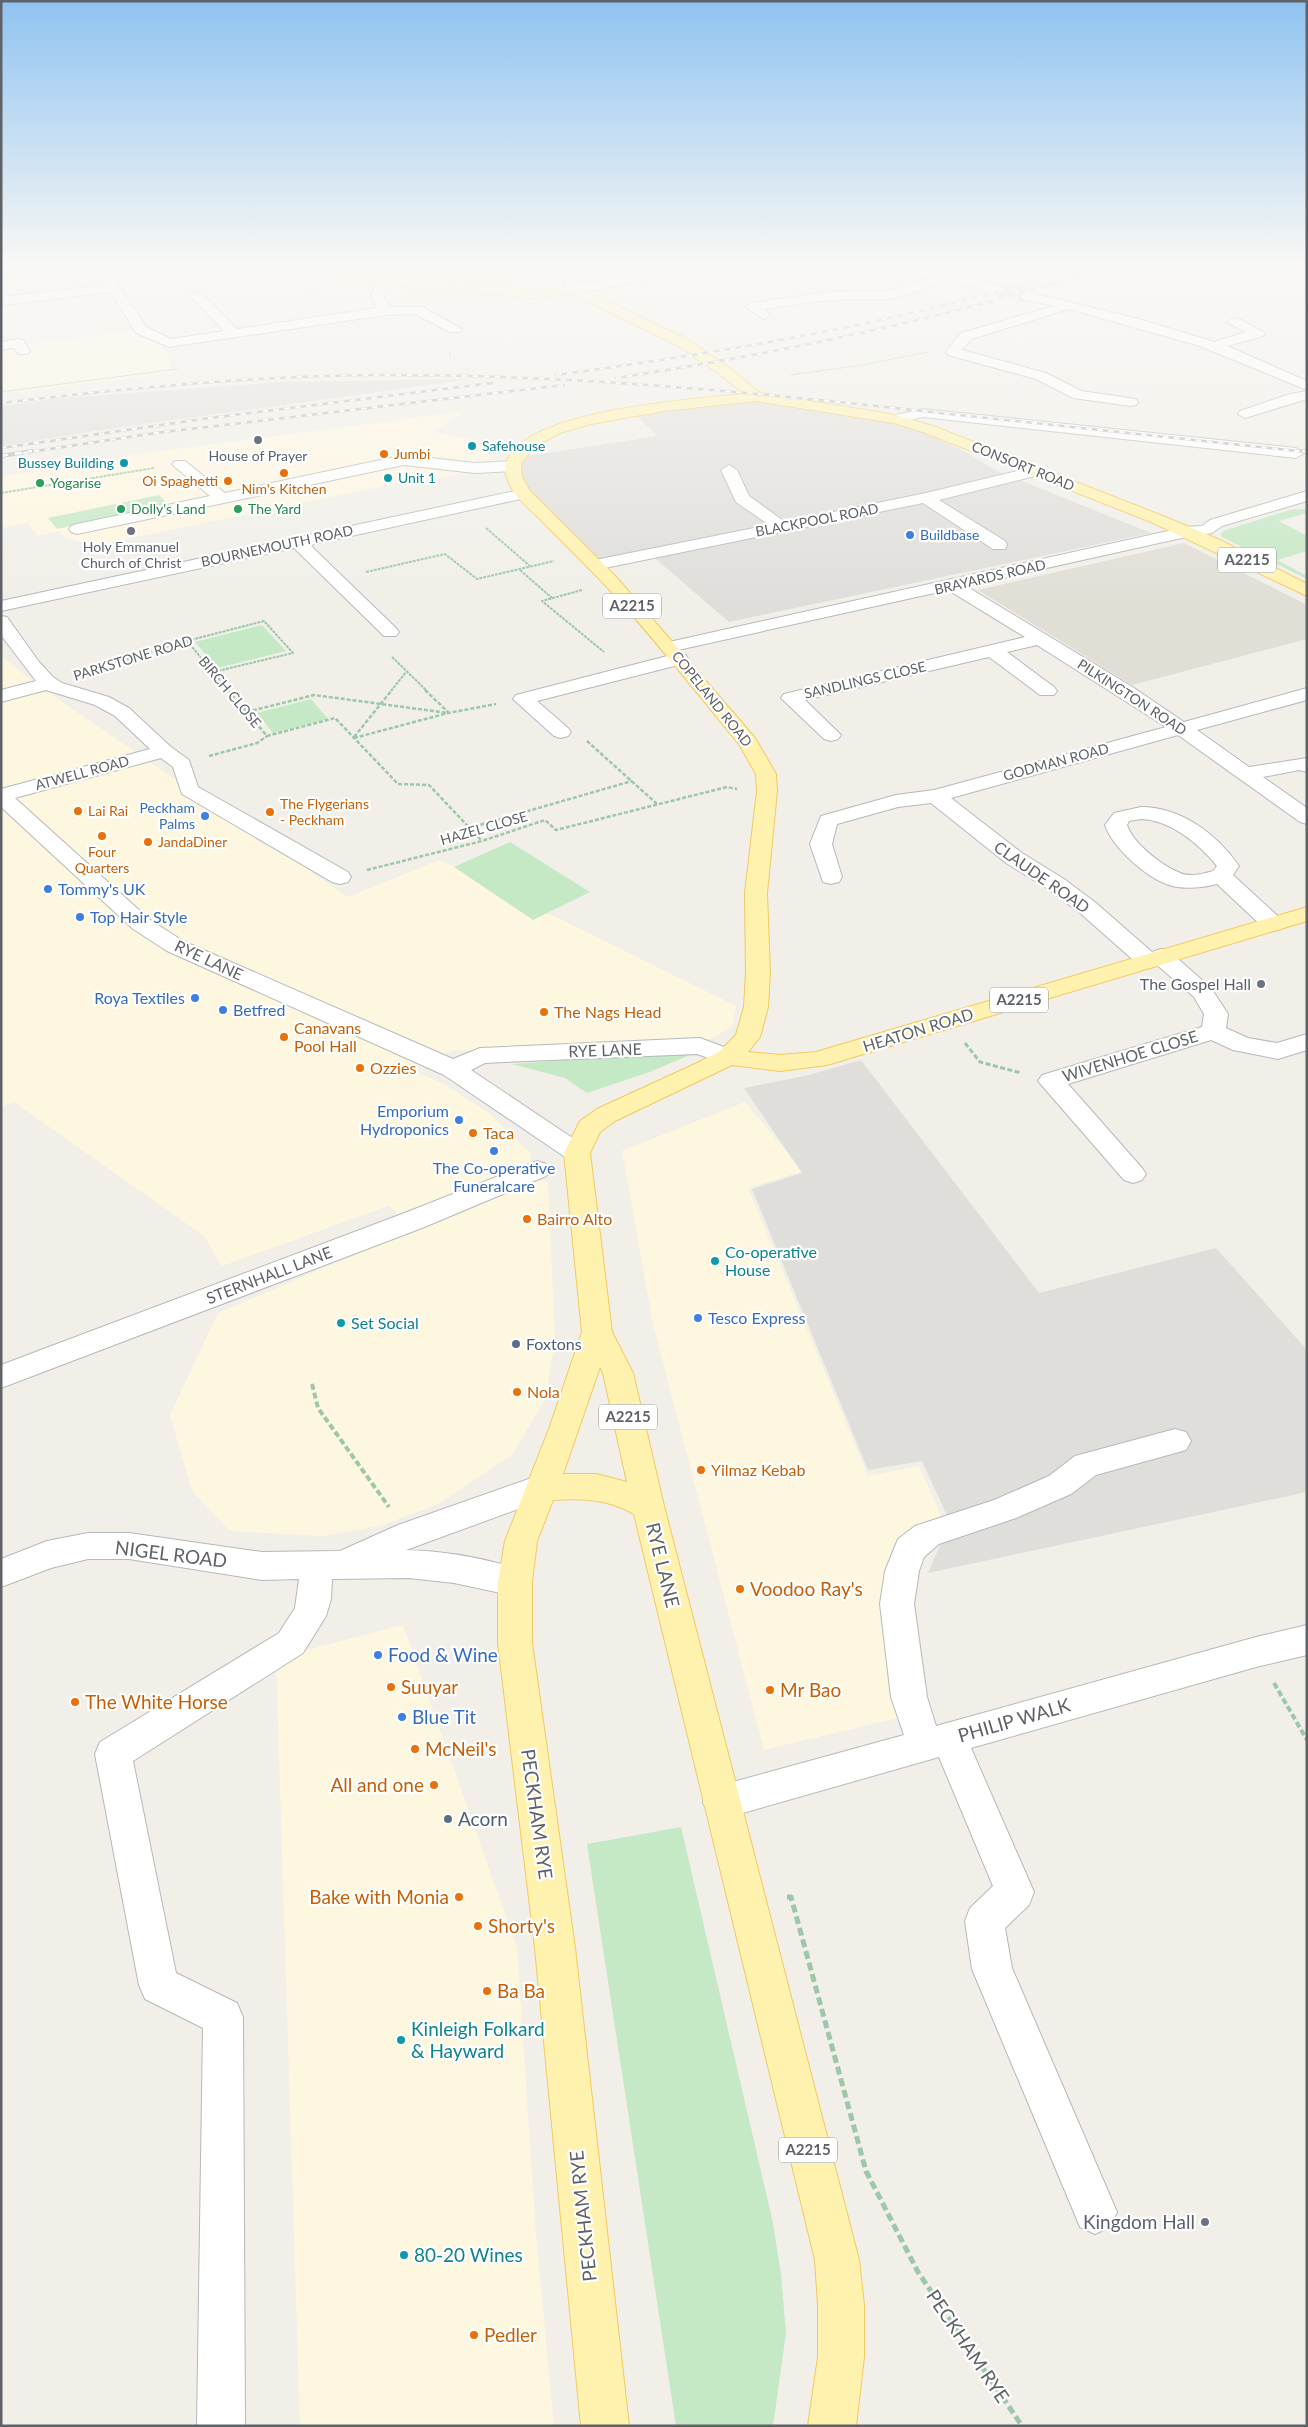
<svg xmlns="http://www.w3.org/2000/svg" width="1308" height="2427" viewBox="0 0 1308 2427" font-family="Lato,sans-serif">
  <rect width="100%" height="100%" fill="#f1efe8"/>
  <path fill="#fef7e0" d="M134,330L162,345L174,373L1,394V348Z
    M465,411L432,432L505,445L489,458L481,470L419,482L414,480L92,546L64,537L59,531L38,536L27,523L1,528V477L138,454Z
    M1,656L40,687L348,897L440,860L736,1006L732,1026L712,1039L487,1052L456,1050L405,1066L447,1086L490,1114L531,1154L530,1164L402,1216L388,1206L222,1266L204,1236L14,1102L1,1107Z
    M745,1102L803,1171L748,1188L868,1476L919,1466L942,1518L902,1600L918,1713L764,1750L653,1324L622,1151Z
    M532,1180L548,1182L555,1342L545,1399L513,1454L438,1504L380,1526L323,1536L230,1531L192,1491L170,1415L218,1313Z
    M403,1625L517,1948L536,2234L554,2426H300L276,1658Z"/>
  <path fill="#e0deda" d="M471,379L108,429L1,446V406L52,399L280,382Z
    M756,397L896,419L966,452L995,470L1151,533L729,622L650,554L595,565L524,494L515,458L658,436L632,412Z
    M861,1060L1039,1293L1216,1248L1307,1350V1492L928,1573L950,1522L922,1461L868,1470L752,1189L802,1173L744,1088L809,1075Z"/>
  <path fill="#e1ded6" d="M1184,543L1307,605V639L1132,685L978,590Z"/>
  <path fill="#c5e8c5" d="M159,495L169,505L57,529L48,518Z
    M1293,509H1307V513L1279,521L1307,536V551L1277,560L1307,576V579L1222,537L1221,534L1223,531Z
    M262,625L286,651L217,668L195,642Z
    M311,699L328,719L273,733L257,713Z
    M510,842L590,892L533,920L454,867Z
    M686,1051L690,1055L652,1071L587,1093L565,1078L512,1064Z
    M681,1827L773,2223L781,2274L786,2333L773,2426H676L587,1844Z"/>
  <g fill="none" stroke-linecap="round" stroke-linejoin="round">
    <path stroke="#ccccc8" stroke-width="14" stroke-dasharray="14 7" stroke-linecap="butt" d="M998,289L1027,296"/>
    <g stroke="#b5b8bc" stroke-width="2">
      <path id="minor" d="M92,262H104L108,268L152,262H251C240,274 177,268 159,269C143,269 127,273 112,275L146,327L171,339L224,331L193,299L191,296L193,293H201L237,329L377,308L371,295L379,278L383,277L389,281L383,295L389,307H422L462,329L460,332H450L415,314L385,315L169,347L136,333L111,292L1,305V297L106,285Z
        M555,262H567L578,285L668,268L681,262H698L675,274L574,294L568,290Z
        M868,262H891L967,279L1008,262H1025L981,282L1002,286L1004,289L1002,292L998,293L944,281L910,294L887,299L828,300L764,309L770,315L764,319L746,307L752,303L828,292L887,291L929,278L870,265Z
        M1246,262H1264L1307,278V286Z
        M1027,292L1139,319L1214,342L1246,332L1227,322L1234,318L1239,319L1265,333L1263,336L1227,346L1307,381V390L1200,346L1069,309L971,339L962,350L1046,373L1081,391L1136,399L1138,402L1136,405L1131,406L1073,398L1036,379L948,355L946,352L961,333L1054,306L1023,299L1021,296Z
        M18,339L23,340L30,351L28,354H18L14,348L1,350V342Z
        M1307,391V399L1245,418L1238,414L1240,411L1290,394Z
        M923,409L1296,448L1304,453L1296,458L923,417L896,423L889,419L891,416Z
        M404,455L475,463L513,461L521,466L513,471L475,473L404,465L77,534L71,532L69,529L71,526L77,524L210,496L175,467L172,464L175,461H185L225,493Z
        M729,465L737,470L749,496L785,522L926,493L1038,466L1046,471L1043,474L939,500L1005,541L1007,545L1005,549H993L923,503L595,570L589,569L587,565L589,561L595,560L769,525L736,502L721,470Z
        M524,489L532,494L530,497L310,545L396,628L399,632L396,636H384L294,548L1,611V601Z
        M1307,491V501L1222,526L1212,533L1186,537L966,586L1134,688L1184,722L1307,688V700L1197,730L1249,767L1307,758V772L1299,770L1263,777L1307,808V824L1300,822L1178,735L951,798L1022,853L1064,879L1096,903L1152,952L1161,949L1169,951L1211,988L1228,1014L1226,1028L1248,1038L1277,1043L1307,1034V1050L1278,1059L1233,1050L1211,1040L1068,1084L1142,1168L1146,1174L1142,1180L1133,1183L1124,1180L1038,1081L1042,1075L1202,1027L1204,1014L1194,997L1157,965L1148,968L1140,966L1080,913L1048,889L1006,863L931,803L898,807L837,824L832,844L842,877L839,882L831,884L823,882L810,844L821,816L896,795L934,790L1166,727L1037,645L1007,652L1054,687L1057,691L1054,695H1040L989,657L805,700L841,735L838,739L831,741L824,739L781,698L784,694L1025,637L948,590L669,652L663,651L660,647L663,643L669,642L1186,527L1202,526L1210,520Z
        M1,616L7,617L39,662L53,677L62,683L109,697L129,708L171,747L189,760L198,787L348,872L351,877L348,882L340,884L332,882L182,794L173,767L161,758L15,798L149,919L183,941L453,1059L480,1048L700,1038L737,1052L740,1057L737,1062L728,1065L697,1054L504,1062L485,1063L471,1070L586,1147L590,1153L586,1159L577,1162L568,1159L444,1075L167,951L133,929L1,807V789L150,749L115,716L95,705L46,690L1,702V690L36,681L1,635Z
        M679,653L686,655L688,659L686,663L537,701L568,728L571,732L568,736L561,738L554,736L513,699L516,695Z
        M1141,807C1181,807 1217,834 1239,866L1233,875L1281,919L1284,924L1281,929L1273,931L1265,929L1217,884C1201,888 1182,890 1166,884C1145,876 1112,847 1105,825L1114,813ZM1141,819C1171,820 1199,844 1217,866L1213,871C1202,874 1189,878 1178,872C1161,865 1133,843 1127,825L1129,821Z
        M537,1161L546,1164L550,1170L546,1176L422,1228L1,1388V1365L402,1214Z
        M1175,1429L1186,1432L1191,1441L1186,1450L1096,1475L1071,1494L1016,1518L939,1544L924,1557L919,1571L914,1604L927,1697L936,1726L1256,1637L1307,1625V1655L1256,1667L971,1748L1034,1892L1029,1905L1005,1928L1012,1968L1117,2212L1110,2227L1095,2234L1080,2227L972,1969L965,1921L970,1908L993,1886L939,1757L722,1819L709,1814L703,1802L709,1790L722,1785L904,1735L891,1697L880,1604L885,1571L898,1539L915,1526L994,1500L1049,1476L1075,1456Z
        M540,1475L551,1479L556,1488L551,1497L406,1550C446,1551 490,1559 527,1572L532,1582L527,1592L515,1596L454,1583L409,1578L332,1579L331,1599L326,1616L303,1653L133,1761L176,1973L237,2003L243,2017L245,2426H197L203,2028L145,1999L139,1985L95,1754L100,1742L279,1633L295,1608L299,1579L262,1580L129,1559H88L51,1568L1,1587V1559L47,1541L88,1533H129L262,1552L340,1551L398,1525Z"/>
    </g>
    <g stroke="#f2c960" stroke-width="2">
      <path id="major" d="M327,262H342L358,271L383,277L534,290L578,287L687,339L728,367L760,393L896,415L933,426L1163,516L1220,540L1307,584V596L1151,522L923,432L894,423L756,401L664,411L591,424L560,433L535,446L521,464L522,477L530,491L618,579L755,738L776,774L777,791L767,893L770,973L768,1007L760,1037L748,1052L780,1055L816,1052L1307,907V921L827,1065L780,1071L732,1065L615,1121L600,1132L590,1153L612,1332L633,1373L664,1506L859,2260L864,2305V2357L856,2426H808L818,2357V2305L815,2260L634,1514C607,1499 583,1498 553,1500L537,1541L532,1582V1643L575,1948L629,2426H581L535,1948L498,1643V1582L505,1541L549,1429L582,1332L564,1153L580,1121L597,1109L695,1064L719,1052L736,1035L744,1007L746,973L745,893L757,791L756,774L739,744C695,691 652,635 605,585C585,564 564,544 544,523C535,514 525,506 517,496C510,487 502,473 507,461C525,410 695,399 744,394L718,373L677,345L572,294L534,298L383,285L350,277ZM600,1367L603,1373L627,1482L596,1474H563Z"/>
    </g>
    <path stroke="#9cc7a9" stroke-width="1" stroke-dasharray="2.5 1" stroke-linecap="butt" d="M286,262L318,296
      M450,351V358
      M791,375L862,365L928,352
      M1,392L177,369"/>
    <path stroke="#9cc7a9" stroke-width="2" stroke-dasharray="3 1" stroke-linecap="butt" d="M1,493L154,468
      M486,528L530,566
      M520,570L552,598
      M366,572L445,554L477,579L554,561
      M582,590L542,601L604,652
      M187,641L229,691
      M392,657L427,691
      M92,670L187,641L264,621L293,653L213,672
      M391,691L406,672"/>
    <path stroke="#9cc7a9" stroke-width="2.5" stroke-dasharray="4 2" stroke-linecap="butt" d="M228,690L267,736L335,718L398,784L429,785L482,841
      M425,690L448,712
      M247,712L314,695L448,713
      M354,737L392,690
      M354,738L448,713L496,704
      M587,741L657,804
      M209,756L257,743L267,736
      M469,828L632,781
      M367,870L482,841L545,820L556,830L727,787L737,789"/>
    <path stroke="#9cc7a9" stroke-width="3" stroke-dasharray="5 2.5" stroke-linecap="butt" d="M965,1043L980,1062L1021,1073"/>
    <path stroke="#9cc7a9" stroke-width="4" stroke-dasharray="6 3" stroke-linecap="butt" d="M312,1384L318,1408L389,1507
      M1274,1683L1307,1740"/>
    <path stroke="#9cc7a9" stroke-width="5" stroke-dasharray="8 4" stroke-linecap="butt" d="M787,1897H791L866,2171L918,2272L1022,2426"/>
    <use href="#minor" fill="#fff" fill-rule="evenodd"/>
    <use href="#major" fill="#fff2af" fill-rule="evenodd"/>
    <g stroke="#b6b7b8" stroke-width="2.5">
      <path id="rail-far1" d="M556,375C741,350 918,320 1096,262
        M616,378C788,352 957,317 1122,262
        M1,403C125,388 250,376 375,375C564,374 753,392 940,413C1062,426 1185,439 1307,452
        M1,448L210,418L492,383
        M23,453L156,433L564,385"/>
    </g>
    <g stroke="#b6b7b8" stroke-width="4">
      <path id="rail" d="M1302,451L1307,452
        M1,456L32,451"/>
    </g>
    <use href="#rail-far1" stroke="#fff" stroke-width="2" stroke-dasharray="5.5" stroke-linecap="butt"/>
    <use href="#rail" stroke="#fff" stroke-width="2.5" stroke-dasharray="7" stroke-linecap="butt"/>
  </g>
  <linearGradient id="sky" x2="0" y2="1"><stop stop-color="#8fc3f1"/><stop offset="0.44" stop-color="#f9f8f5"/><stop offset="1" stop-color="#f9f8f5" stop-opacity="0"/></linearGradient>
  <rect width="1308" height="602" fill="url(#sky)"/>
  <g fill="#6b7280" stroke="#fff" stroke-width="2">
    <circle cx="258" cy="440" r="5"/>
    <circle cx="131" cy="531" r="5"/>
    <circle cx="1261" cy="984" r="5"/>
    <circle cx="1205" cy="2222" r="5"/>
  </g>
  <g fill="#0f9aa8" stroke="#fff" stroke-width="2">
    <circle cx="472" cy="446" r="5"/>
    <circle cx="124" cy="463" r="5"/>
    <circle cx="388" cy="478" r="5"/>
    <circle cx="715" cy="1261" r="5"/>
    <circle cx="341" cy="1323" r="5"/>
    <circle cx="401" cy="2040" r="5"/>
    <circle cx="404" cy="2255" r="5"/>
  </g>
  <g fill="#e8710a" stroke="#fff" stroke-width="2">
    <circle cx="384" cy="454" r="5"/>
    <circle cx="284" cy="473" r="5"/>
    <circle cx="228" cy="481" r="5"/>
    <circle cx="78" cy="811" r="5"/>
    <circle cx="270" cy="812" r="5"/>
    <circle cx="102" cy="836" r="5"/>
    <circle cx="148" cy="842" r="5"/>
    <circle cx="544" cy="1012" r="5"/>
    <circle cx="284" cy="1037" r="5"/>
    <circle cx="360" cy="1068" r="5"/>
    <circle cx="473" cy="1133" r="5"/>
    <circle cx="527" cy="1219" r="5"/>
    <circle cx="517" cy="1392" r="5"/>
    <circle cx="701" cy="1470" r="5"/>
    <circle cx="740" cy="1589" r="5"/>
    <circle cx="391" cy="1687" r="5"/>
    <circle cx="770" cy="1690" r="5"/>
    <circle cx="75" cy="1702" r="5"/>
    <circle cx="415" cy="1749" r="5"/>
    <circle cx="434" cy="1785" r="5"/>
    <circle cx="459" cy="1897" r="5"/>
    <circle cx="478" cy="1926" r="5"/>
    <circle cx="487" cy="1991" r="5"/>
    <circle cx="474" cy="2335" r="5"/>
  </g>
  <g fill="#2e9e5b" stroke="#fff" stroke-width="2">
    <circle cx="40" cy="483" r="5"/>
    <circle cx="121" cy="509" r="5"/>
    <circle cx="238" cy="509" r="5"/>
  </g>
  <g fill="#3f7fe0" stroke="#fff" stroke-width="2">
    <circle cx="910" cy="535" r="5"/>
    <circle cx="205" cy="816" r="5"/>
    <circle cx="48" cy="889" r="5"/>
    <circle cx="80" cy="917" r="5"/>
    <circle cx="195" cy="998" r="5"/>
    <circle cx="223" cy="1010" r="5"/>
    <circle cx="459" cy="1120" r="5"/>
    <circle cx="494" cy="1151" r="5"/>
    <circle cx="698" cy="1318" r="5"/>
    <circle cx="378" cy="1655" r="5"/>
    <circle cx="402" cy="1717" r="5"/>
  </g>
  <g fill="#5c6f8a" stroke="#fff" stroke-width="2">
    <circle cx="516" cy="1344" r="5"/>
    <circle cx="448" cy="1819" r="5"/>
  </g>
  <g text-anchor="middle" stroke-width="4.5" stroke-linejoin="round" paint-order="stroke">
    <g font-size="14" fill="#0d838f" stroke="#fff" text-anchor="start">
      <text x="482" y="451">Safehouse</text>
      <text x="114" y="468" text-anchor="end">Bussey Building</text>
      <text x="398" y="483">Unit 1</text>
    </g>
    <g font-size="14" fill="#c56008" stroke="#fff" text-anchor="start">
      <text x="394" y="459">Jumbi</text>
      <text x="218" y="486" text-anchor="end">Oi Spaghetti</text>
      <text x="284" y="494" text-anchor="middle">Nim's Kitchen</text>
      <text x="280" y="809">The Flygerians<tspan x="280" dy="16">- Peckham</tspan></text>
      <text x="88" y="816">Lai Rai</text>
      <text x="158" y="847">JandaDiner</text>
      <text x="102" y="857" text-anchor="middle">Four<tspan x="102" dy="16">Quarters</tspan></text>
    </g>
    <g font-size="14" fill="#5b616d" stroke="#fff">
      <text x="258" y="461">House of Prayer</text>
      <text x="131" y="552">Holy Emmanuel<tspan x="131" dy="16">Church of Christ</tspan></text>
    </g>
    <g font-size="14" fill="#5f6368" stroke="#fff">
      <text transform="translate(1023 466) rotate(22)" y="5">CONSORT ROAD</text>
      <text transform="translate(817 520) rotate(-11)" y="5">BLACKPOOL ROAD</text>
      <text transform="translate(277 546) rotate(-12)" y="5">BOURNEMOUTH ROAD</text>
      <text transform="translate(990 577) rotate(-13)" y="5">BRAYARDS ROAD</text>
      <text transform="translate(133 658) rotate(-17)" y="5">PARKSTONE ROAD</text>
      <text transform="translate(865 680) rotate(-13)" y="5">SANDLINGS CLOSE</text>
      <text transform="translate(230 692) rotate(50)" y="5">BIRCH CLOSE</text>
      <text transform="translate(1132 697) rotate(33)" y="5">PILKINGTON ROAD</text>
      <text transform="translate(712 699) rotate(51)" y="5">COPELAND ROAD</text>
      <text transform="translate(1056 762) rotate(-15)" y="5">GODMAN ROAD</text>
      <text transform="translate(82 773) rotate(-15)" y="5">ATWELL ROAD</text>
      <text transform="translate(484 828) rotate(-16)" y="5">HAZEL CLOSE</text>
    </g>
    <g font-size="14" fill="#27864d" stroke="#fff" text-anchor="start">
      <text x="50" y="488">Yogarise</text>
      <text x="131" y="514">Dolly's Land</text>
      <text x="248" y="514">The Yard</text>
    </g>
    <g font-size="14" fill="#366cbe" stroke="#fff" text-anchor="start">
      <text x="920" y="540">Buildbase</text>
      <text x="195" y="813" text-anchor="end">Peckham<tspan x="195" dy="16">Palms</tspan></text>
    </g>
    <g fill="#fff" stroke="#8f9295" stroke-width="1">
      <rect x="1218" y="547.5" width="58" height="25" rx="4"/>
      <rect x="603" y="593.5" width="58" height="25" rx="4"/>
      <rect x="990" y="987.5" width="58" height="25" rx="4"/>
      <rect x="599" y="1404.5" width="58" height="25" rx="4"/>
      <rect x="779" y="2137.5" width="58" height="25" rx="4"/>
    </g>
    <g font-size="15" font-weight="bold" fill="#5f6368">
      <text x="1247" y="565">A2215</text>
      <text x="632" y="611">A2215</text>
      <text x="1019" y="1005">A2215</text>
      <text x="628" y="1422">A2215</text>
      <text x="808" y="2155">A2215</text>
    </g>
    <g font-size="16" fill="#5f6368" stroke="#fff">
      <text transform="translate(1042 877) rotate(35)" y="6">CLAUDE ROAD</text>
      <text transform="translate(209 960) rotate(25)" y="6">RYE LANE</text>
      <text transform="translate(918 1030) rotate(-17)" y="6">HEATON ROAD</text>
      <text transform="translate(605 1050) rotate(-2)" y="6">RYE LANE</text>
      <text transform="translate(1130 1056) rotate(-17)" y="6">WIVENHOE CLOSE</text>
      <text transform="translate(269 1275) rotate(-21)" y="6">STERNHALL LANE</text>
    </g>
    <g font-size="16" fill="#366cbe" stroke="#fff" text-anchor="start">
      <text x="58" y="895">Tommy's UK</text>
      <text x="90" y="923">Top Hair Style</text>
      <text x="185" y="1004" text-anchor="end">Roya Textiles</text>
      <text x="233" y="1016">Betfred</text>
      <text x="449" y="1117" text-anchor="end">Emporium<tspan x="449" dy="18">Hydroponics</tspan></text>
      <text x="494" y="1174" text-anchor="middle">The Co-operative<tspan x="494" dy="18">Funeralcare</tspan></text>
      <text x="708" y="1324">Tesco Express</text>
    </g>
    <g font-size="16" fill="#5b616d" stroke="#fff" text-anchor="end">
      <text x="1251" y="990">The Gospel Hall</text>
    </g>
    <g font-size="16" fill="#c56008" stroke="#fff" text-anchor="start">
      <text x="554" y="1018">The Nags Head</text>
      <text x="294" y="1034">Canavans<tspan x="294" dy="18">Pool Hall</tspan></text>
      <text x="370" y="1074">Ozzies</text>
      <text x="483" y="1139">Taca</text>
      <text x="537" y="1225">Bairro Alto</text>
      <text x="527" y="1398">Nola</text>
      <text x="711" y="1476">Yilmaz Kebab</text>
    </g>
    <g font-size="16" fill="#0d838f" stroke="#fff" text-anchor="start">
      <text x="725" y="1258">Co-operative<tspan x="725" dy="18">House</tspan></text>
      <text x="351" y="1329">Set Social</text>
    </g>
    <g font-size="16" fill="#4e5e75" stroke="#fff" text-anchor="start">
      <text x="526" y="1350">Foxtons</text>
    </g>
    <g font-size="19" fill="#5f6368" stroke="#fff">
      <text transform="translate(171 1554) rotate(7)" y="7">NIGEL ROAD</text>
      <text transform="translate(663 1565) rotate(76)" y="7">RYE LANE</text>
      <text transform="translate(1014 1720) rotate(-16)" y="7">PHILIP WALK</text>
      <text transform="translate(537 1814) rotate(82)" y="7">PECKHAM RYE</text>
      <text transform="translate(583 2216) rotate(-96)" y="7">PECKHAM RYE</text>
      <text transform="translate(968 2346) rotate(56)" y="7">PECKHAM RYE</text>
    </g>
    <g font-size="19" fill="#c56008" stroke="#fff" text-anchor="start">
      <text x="750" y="1596">Voodoo Ray's</text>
      <text x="401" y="1694">Suuyar</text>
      <text x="780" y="1697">Mr Bao</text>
      <text x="85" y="1709">The White Horse</text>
      <text x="425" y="1756">McNeil's</text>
      <text x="424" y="1792" text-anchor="end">All and one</text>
      <text x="449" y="1904" text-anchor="end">Bake with Monia</text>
      <text x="488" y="1933">Shorty's</text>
      <text x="497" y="1998">Ba Ba</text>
      <text x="484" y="2342">Pedler</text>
    </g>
    <g font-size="19" fill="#366cbe" stroke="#fff" text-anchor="start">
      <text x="388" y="1662">Food &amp; Wine</text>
      <text x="412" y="1724">Blue Tit</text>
    </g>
    <g font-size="19" fill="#4e5e75" stroke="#fff" text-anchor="start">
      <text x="458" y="1826">Acorn</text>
    </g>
    <g font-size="19" fill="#0d838f" stroke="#fff" text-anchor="start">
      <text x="411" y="2036">Kinleigh Folkard<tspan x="411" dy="22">&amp; Hayward</tspan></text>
      <text x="414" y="2262">80-20 Wines</text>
    </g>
    <g font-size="19" fill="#5b616d" stroke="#fff" text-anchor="end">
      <text x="1195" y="2229">Kingdom Hall</text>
    </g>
  </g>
  <rect width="1308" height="2427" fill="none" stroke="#5f6368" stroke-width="5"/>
</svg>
